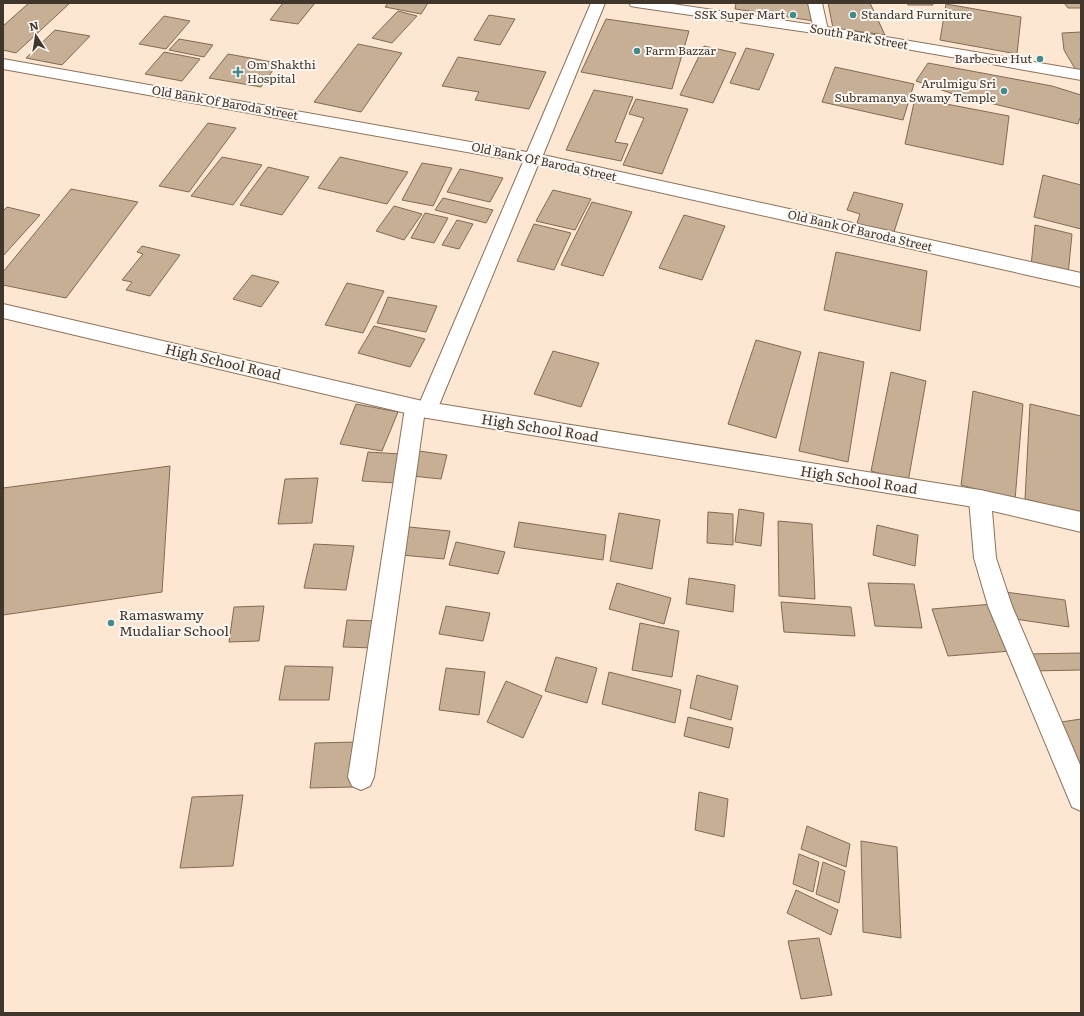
<svg xmlns="http://www.w3.org/2000/svg" width="1084" height="1016" viewBox="0 0 1084 1016" font-family="Literata,serif">
  <rect width="100%" height="100%" fill="#fde7d2"/>
  <path fill="#c6af94" stroke="#806b52" d="M29,3H70L16,53L3,50V26Z
    M283,3H315L298,24L270,20Z
    M388,3H428L421,14L385,7Z
    M736,3H808L814,21L735,9Z
    M828,3H870L885,35L833,28Z
    M907,3H932L933,5H908Z
    M1064,3H1081V8H1068Z
    M946,4L1021,17L1017,54L940,40Z
    M398,11L417,16L392,43L372,38Z
    M489,15L515,19L500,45L474,40Z
    M164,16L190,21L166,49L139,44Z
    M606,19L689,31L672,89L581,72Z
    M55,30L90,36L62,65L26,58Z
    M1081,32V73L1077,72L1064,50L1062,33Z
    M179,39L213,45L204,57L169,50Z
    M358,44L402,53L361,112L314,102Z
    M704,46L736,53L713,103L680,95Z
    M746,48L774,54L759,90L730,83Z
    M164,52L200,59L182,81L145,74Z
    M228,54L278,63L261,87L209,78Z
    M458,57L546,72L529,109L475,100L479,92L442,86Z
    M928,63L1052,86L1081,95V115L1078,124L956,95L916,81Z
    M835,67L914,84L903,120L822,102Z
    M594,90L633,97L615,142L628,144L621,161L566,150Z
    M915,98L1009,116L1003,165L905,144Z
    M636,99L688,109L662,174L623,165L644,118L629,114Z
    M208,123L236,128L189,192L159,186Z
    M222,157L262,165L233,205L191,196Z
    M340,157L408,172L387,204L318,188Z
    M422,163L452,168L433,206L402,200Z
    M268,167L309,177L282,215L240,205Z
    M460,169L503,178L490,202L447,192Z
    M1043,175L1081,185V229L1034,217Z
    M71,189L138,202L66,298L3,285V272Z
    M553,190L591,199L575,230L536,221Z
    M854,192L903,204L893,235L856,226L860,214L847,210Z
    M443,198L493,210L486,223L435,210Z
    M592,202L632,212L603,276L561,265Z
    M394,206L422,214L404,240L376,231Z
    M7,207L40,215L3,256V211Z
    M425,213L448,218L434,243L411,238Z
    M684,215L725,226L702,280L659,268Z
    M457,220L473,224L459,249L442,245Z
    M534,224L571,233L554,270L517,261Z
    M1035,225L1072,234L1068,275L1031,266Z
    M142,246L180,255L150,296L126,290L132,282L122,280L143,254L137,252Z
    M836,252L927,271L920,331L824,310Z
    M252,275L279,282L261,307L233,299Z
    M347,283L384,291L363,333L325,325Z
    M388,297L437,306L426,332L377,323Z
    M374,326L425,339L410,367L358,353Z
    M756,340L801,352L776,438L728,424Z
    M553,351L599,363L581,407L534,394Z
    M819,352L864,362L848,462L799,451Z
    M891,372L926,381L908,482L871,471Z
    M973,391L1023,404L1015,500L961,485Z
    M356,404L398,412L382,451L340,444Z
    M1030,404L1081,416V513L1025,499Z
    M419,451L447,455L441,479L412,476Z
    M368,452L401,454L396,483L362,481Z
    M170,466L162,592L3,615V488Z
    M318,478L312,523L278,524L285,479Z
    M739,509L764,513L761,546L735,542Z
    M708,512L733,514V545L707,543Z
    M619,513L660,520L652,569L610,561Z
    M778,521L812,524L815,599L779,596Z
    M519,522L606,535L603,560L514,547Z
    M877,525L918,535L915,566L873,555Z
    M409,527L450,531L444,559L402,555Z
    M456,542L505,552L498,574L449,565Z
    M314,544L354,546L346,590L304,588Z
    M689,578L735,585L733,612L686,604Z
    M617,583L671,598L664,624L609,609Z
    M868,583L914,584L922,628L875,626Z
    M1005,592L1065,600L1069,627L1008,618Z
    M781,602L851,607L855,636L784,632Z
    M993,604L1011,651L948,656L932,609Z
    M264,606L259,641L229,642L234,607Z
    M446,606L490,613L483,641L439,634Z
    M347,620L378,621L374,648L343,647Z
    M640,623L679,631L672,677L632,670Z
    M1081,653V670L1031,671L1025,654Z
    M556,657L597,668L587,703L545,691Z
    M285,666L333,667L329,700H279Z
    M446,668L485,672L479,715L439,710Z
    M609,672L681,690L675,723L602,704Z
    M697,675L738,686L731,720L690,708Z
    M506,681L542,696L523,738L487,722Z
    M688,717L733,728L729,748L684,736Z
    M1081,719V763L1080,764L1061,722Z
    M357,742L353,787L310,788L315,743Z
    M699,792L728,799L724,837L695,830Z
    M243,795L233,866L180,868L192,797Z
    M807,826L850,844L846,867L801,849Z
    M861,841L897,847L901,938L863,932Z
    M799,854L819,862L813,892L793,884Z
    M823,862L845,871L839,903L816,894Z
    M796,890L838,910L831,935L787,913Z
    M819,938L832,995L801,999L788,941Z"/>
  <g fill="none" stroke-linecap="round" stroke-linejoin="round">
    <g stroke="#8b735b" stroke-width="2">
      <path id="street" d="M591,3H605L543,155L1081,273V287L538,165L437,410L434,416L427,418L424,417L374,777L370,786L361,790L352,786L348,777L405,408L408,402L415,400L420,402L523,162L3,69V59L527,152Z
        M808,3H822L828,30L826,33L821,34L816,33L814,30Z
        M980,490L988,492L991,499L996,558L1012,606L1081,767V811L1072,807L988,606L974,558L969,499L972,492Z"/>
    </g>
    <g stroke="#8b735b" stroke-width="2">
      <path id="secondary" d="M629,3H666L821,26L1081,70V80L821,34L636,7L631,6Z
        M3,304L427,402L980,490L1081,512V532L980,508L427,418L3,318Z"/>
    </g>
    <use href="#street" fill="#fff" fill-rule="evenodd"/>
    <use href="#secondary" fill="#fff" fill-rule="evenodd"/>
  </g>
  <g fill="#428a8b" stroke="#fdf7f2" stroke-width="1.5">
    <circle cx="793" cy="15" r="4"/>
    <circle cx="853" cy="15" r="4"/>
    <circle cx="637" cy="51" r="4"/>
    <circle cx="1040" cy="59" r="4"/>
    <path d="M236 66h4v4h4v4h-4v4h-4v-4h-4v-4h4z"/>
    <circle cx="1004" cy="91" r="4"/>
    <circle cx="111" cy="623" r="4"/>
  </g>
  <g text-anchor="middle" stroke-width="4" stroke-linejoin="round" paint-order="stroke">
    <g font-size="12" fill="#40362b" stroke="#fdf7f2" text-anchor="end">
      <text x="785" y="19">SSK Super Mart</text>
      <text x="861" y="19" text-anchor="start">Standard Furniture</text>
      <text x="645" y="55" text-anchor="start">Farm Bazzar</text>
      <text x="1032" y="63">Barbecue Hut</text>
      <text x="247" y="69" text-anchor="start">Om Shakthi<tspan x="247" dy="14">Hospital</tspan></text>
      <text x="996" y="88">Arulmigu Sri<tspan x="996" dy="14">Subramanya Swamy Temple</tspan></text>
    </g>
    <g font-size="12" fill="#40362b" stroke="#fdf7f2">
      <text transform="translate(859 37) rotate(10)" y="4">South Park Street</text>
      <text transform="translate(225 103) rotate(10)" y="4">Old Bank Of Baroda Street</text>
      <text transform="translate(544 162) rotate(12)" y="4">Old Bank Of Baroda Street</text>
      <text transform="translate(860 231) rotate(13)" y="4">Old Bank Of Baroda Street</text>
    </g>
    <g font-size="14" fill="#40362b" stroke="#fdf7f2">
      <text transform="translate(223 362) rotate(13)" y="5">High School Road</text>
      <text transform="translate(540 428) rotate(9)" y="5">High School Road</text>
      <text transform="translate(859 480) rotate(9)" y="5">High School Road</text>
    </g>
    <g font-size="14" fill="#40362b" stroke="#fdf7f2" text-anchor="start">
      <text x="119" y="620">Ramaswamy<tspan x="119" dy="16">Mudaliar School</tspan></text>
    </g>
  </g>
  <rect width="1084" height="1016" fill="none" stroke="#40362b" stroke-width="8"/>
  <g transform="translate(36 36) rotate(348)" stroke="#fdf7f2" stroke-width="3" paint-order="stroke">
  <path d="M0-3L7 15L0 10L-7 15Z" fill="#40362b"/>
  <text y="-6" font-size="11" font-weight="bold" text-anchor="middle" fill="#40362b">N</text>
  </g>
</svg>
